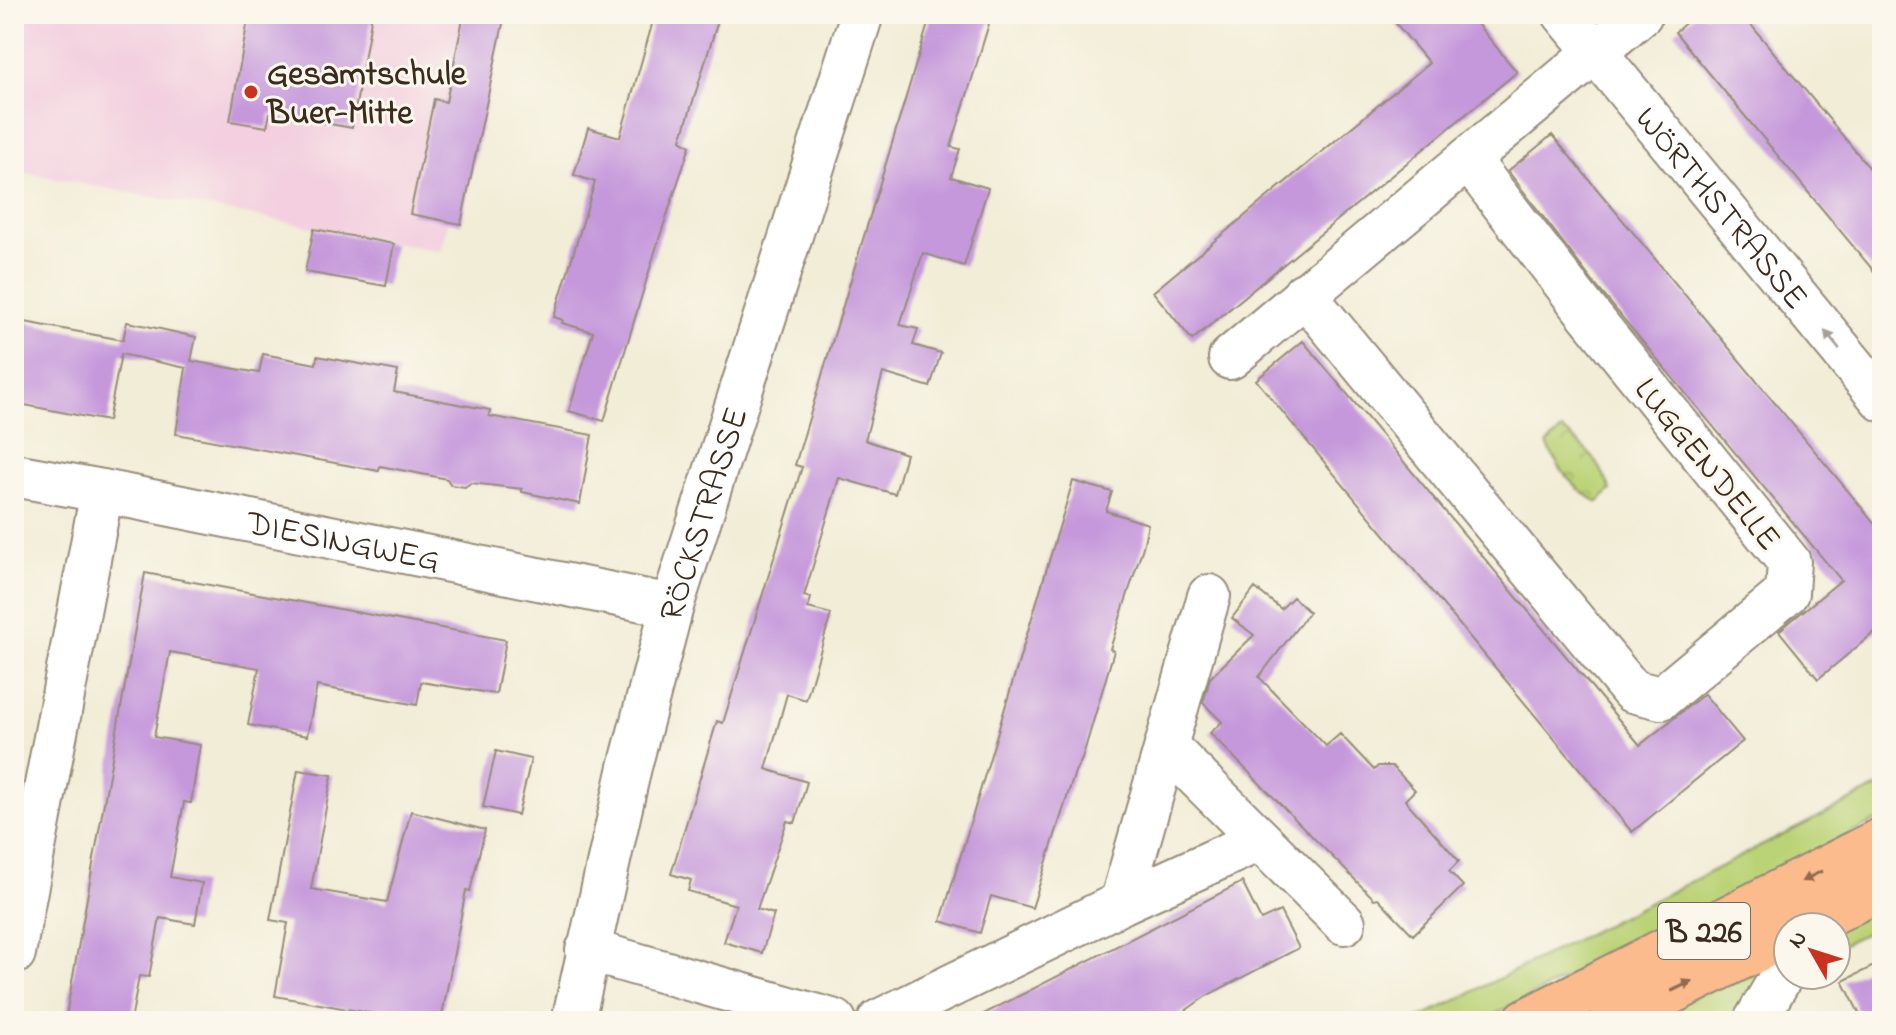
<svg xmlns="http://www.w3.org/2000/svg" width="1896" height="1035" viewBox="0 0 1896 1035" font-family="'Indie Flower',sans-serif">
  <defs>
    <pattern id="park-crowns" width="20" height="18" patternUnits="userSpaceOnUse" patternTransform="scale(2)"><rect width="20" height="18" fill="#bbd377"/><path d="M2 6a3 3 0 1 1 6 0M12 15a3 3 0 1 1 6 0" fill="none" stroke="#a2b566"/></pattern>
  </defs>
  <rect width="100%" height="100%" fill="#fbf7ec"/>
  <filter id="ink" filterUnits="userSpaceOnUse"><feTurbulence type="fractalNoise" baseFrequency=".0125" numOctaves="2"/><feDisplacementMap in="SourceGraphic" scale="16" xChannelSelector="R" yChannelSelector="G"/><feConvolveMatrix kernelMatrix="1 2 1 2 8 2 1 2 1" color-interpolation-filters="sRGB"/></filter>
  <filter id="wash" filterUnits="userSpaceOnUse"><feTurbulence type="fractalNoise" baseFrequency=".006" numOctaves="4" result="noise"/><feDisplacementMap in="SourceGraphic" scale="32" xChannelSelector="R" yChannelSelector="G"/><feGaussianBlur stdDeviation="1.8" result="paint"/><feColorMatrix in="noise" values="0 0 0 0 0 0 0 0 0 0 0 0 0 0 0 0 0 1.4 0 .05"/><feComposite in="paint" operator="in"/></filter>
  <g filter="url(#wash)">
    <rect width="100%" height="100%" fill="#f2edd7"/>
    <path fill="#f3cfdf" d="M14,14H510L440,251L14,171Z"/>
    <path fill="#bbd377" stroke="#7b7e4a" stroke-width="2" d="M1882,785V818L1482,1021H1415Z
      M1882,901V925L1836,948V927Z
      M1774,956L1736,1021H1647Z"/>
    <path fill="url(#park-crowns)" stroke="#7b7e4a" stroke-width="2" d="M1562,430C1586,446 1600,463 1611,490L1598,502C1572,488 1559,470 1547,444Z"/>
    <g id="blocks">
      <path fill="#c598db" d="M249,14H372L352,128L270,113L267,127L230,121Z
        M464,14H505L461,224L410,214L434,99L446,102Z
        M655,14H720L681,140L690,146L657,245L604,421L569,411L593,332L562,323L563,320L554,317L595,182L574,175L588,128L620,137Z
        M931,14H992L951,147L960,149L951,177L988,188L964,266L923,253L900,325L918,329L913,345L941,353L930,387L883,373L865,440L906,454L895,494L839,478L804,596L811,598L808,608L831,614L806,700L787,694L766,769L807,782L795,823L787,821L757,909L774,914L762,953L724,942L736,905L688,891L691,880L671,874L717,721L723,723L802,467L795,465Z
        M1388,14H1469L1517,72L1192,340L1153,292L1429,63Z
        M1696,14H1742L1882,183V281L1675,32Z
        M1552,135L1882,532V626L1818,679L1779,631L1841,580L1597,287L1508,171Z
        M314,229L394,244L386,286L305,272Z
        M14,320L123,340L127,322L147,326L196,337L191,361L259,373L263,354L316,364L317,356L398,371L394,392L490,410L489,416L592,435L580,504L522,492V489L471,483L465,487L451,485L447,479L380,466L379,471L176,434L186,368L121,354L108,421L14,403Z
        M1303,341L1640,745L1704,694L1743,741L1632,832L1256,380Z
        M1073,481L1112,492L1106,511L1148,524L1143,547L1110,649L1114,651L1082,759L1075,772L1032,908L991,896L980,933L941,921Z
        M145,573L506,640L496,694L421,682L417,705L317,686L307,736L248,725L259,668L170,652L154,737L200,745L191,803L184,802L170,877L202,883L195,924L160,918L149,977L139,976L131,1021H65Z
        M1255,588L1281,609L1293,597L1309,612L1259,677L1326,746L1340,734L1374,770L1378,766H1392L1415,790L1405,800L1459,861L1449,871L1463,886L1413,935L1378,898L1374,899L1210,733L1222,722L1203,703L1210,678L1254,635L1232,618Z
        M496,751L531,759L518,815L483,807Z
        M298,770L332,775L311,889L387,902L411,811L485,830L470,891L466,890L441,1021H368L370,1013L275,996L288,923L270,920Z
        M1242,882L1261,920L1280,911L1299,948L1206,996L1171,1021H970Z
        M1882,962V1021H1863L1843,981Z"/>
    </g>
  </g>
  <g filter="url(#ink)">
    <use href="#blocks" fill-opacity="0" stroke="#968c7a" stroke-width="2"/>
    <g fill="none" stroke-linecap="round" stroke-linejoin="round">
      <g stroke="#968c7a" stroke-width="46">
        <g id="minor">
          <path id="s1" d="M1564,14L1882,400"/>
          <path d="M1304,294L1632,691L1661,698L1787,593L1789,562L1586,311L1468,159"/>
          <path d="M1230,358L1641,14"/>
          <path id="s2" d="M14,475L102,491L672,606"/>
          <path d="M1166,746L1344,923"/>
          <path d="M1121,903L1209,596"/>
          <path d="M587,950L835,1021"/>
          <path d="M14,953L102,491"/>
          <path id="s3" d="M573,1021L630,767L672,606L862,14"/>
          <path d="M879,1021L1121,903L1259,840"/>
          <path d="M1755,1021L1788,965"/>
        </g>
      </g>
      <g stroke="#968c7a" stroke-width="48">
        <path id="major" d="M1802,927L1882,887
          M1526,1021L1882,840
          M1612,1021L1788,934"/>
      </g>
      <use href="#minor" stroke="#fff" stroke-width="42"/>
      <use href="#major" stroke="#fbbb8d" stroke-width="44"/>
    </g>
    <defs><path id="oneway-solid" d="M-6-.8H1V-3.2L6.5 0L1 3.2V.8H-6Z" transform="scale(2)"/></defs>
    <use fill="#a79f9a" href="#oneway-solid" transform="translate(1832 340) rotate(-129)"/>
    <g fill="#916b50">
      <use href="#oneway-solid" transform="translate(1812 876) rotate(153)"/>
      <use href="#oneway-solid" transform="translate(1682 986) rotate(-26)"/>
    </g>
  </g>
  <circle fill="#c8321e" stroke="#fbf7ec" stroke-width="3" cx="251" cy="92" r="8"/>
  <g text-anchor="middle" stroke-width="6" stroke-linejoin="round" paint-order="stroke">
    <rect fill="#fbf7ec" stroke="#75685c" stroke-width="2" x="1658" y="903" width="92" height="56" rx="6"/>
    <g font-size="32" font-weight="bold" fill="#3b2a1e">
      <text x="1704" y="942">B 226</text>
    </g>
    <g font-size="34" font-weight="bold" fill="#3b2a1e" stroke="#fbf7ec" text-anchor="start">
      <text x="267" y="84">Gesamtschule<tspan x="267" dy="39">Buer-Mitte</tspan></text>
    </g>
    <g font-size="34" fill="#3b2a1e" stroke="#fbf7ec">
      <text dy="12" stroke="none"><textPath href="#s1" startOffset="250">WÖRTHSTRASSE</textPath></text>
      <text transform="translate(1709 463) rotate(51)" y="12">LUGGENDELLE</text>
      <text dy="12" stroke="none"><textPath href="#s3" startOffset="524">RÖCKSTRASSE</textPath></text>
      <text dy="12" stroke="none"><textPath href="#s2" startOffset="336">DIESINGWEG</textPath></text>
    </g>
  </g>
  <rect width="1896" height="1035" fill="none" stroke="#fbf7ec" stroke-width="48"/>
  <g transform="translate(1812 951) rotate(309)"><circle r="38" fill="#fbf7ec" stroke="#aea59a" stroke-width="2"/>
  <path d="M0-6L14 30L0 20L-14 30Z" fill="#c8321e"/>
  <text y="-12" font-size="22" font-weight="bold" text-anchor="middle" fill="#3b2a1e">N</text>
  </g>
</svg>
